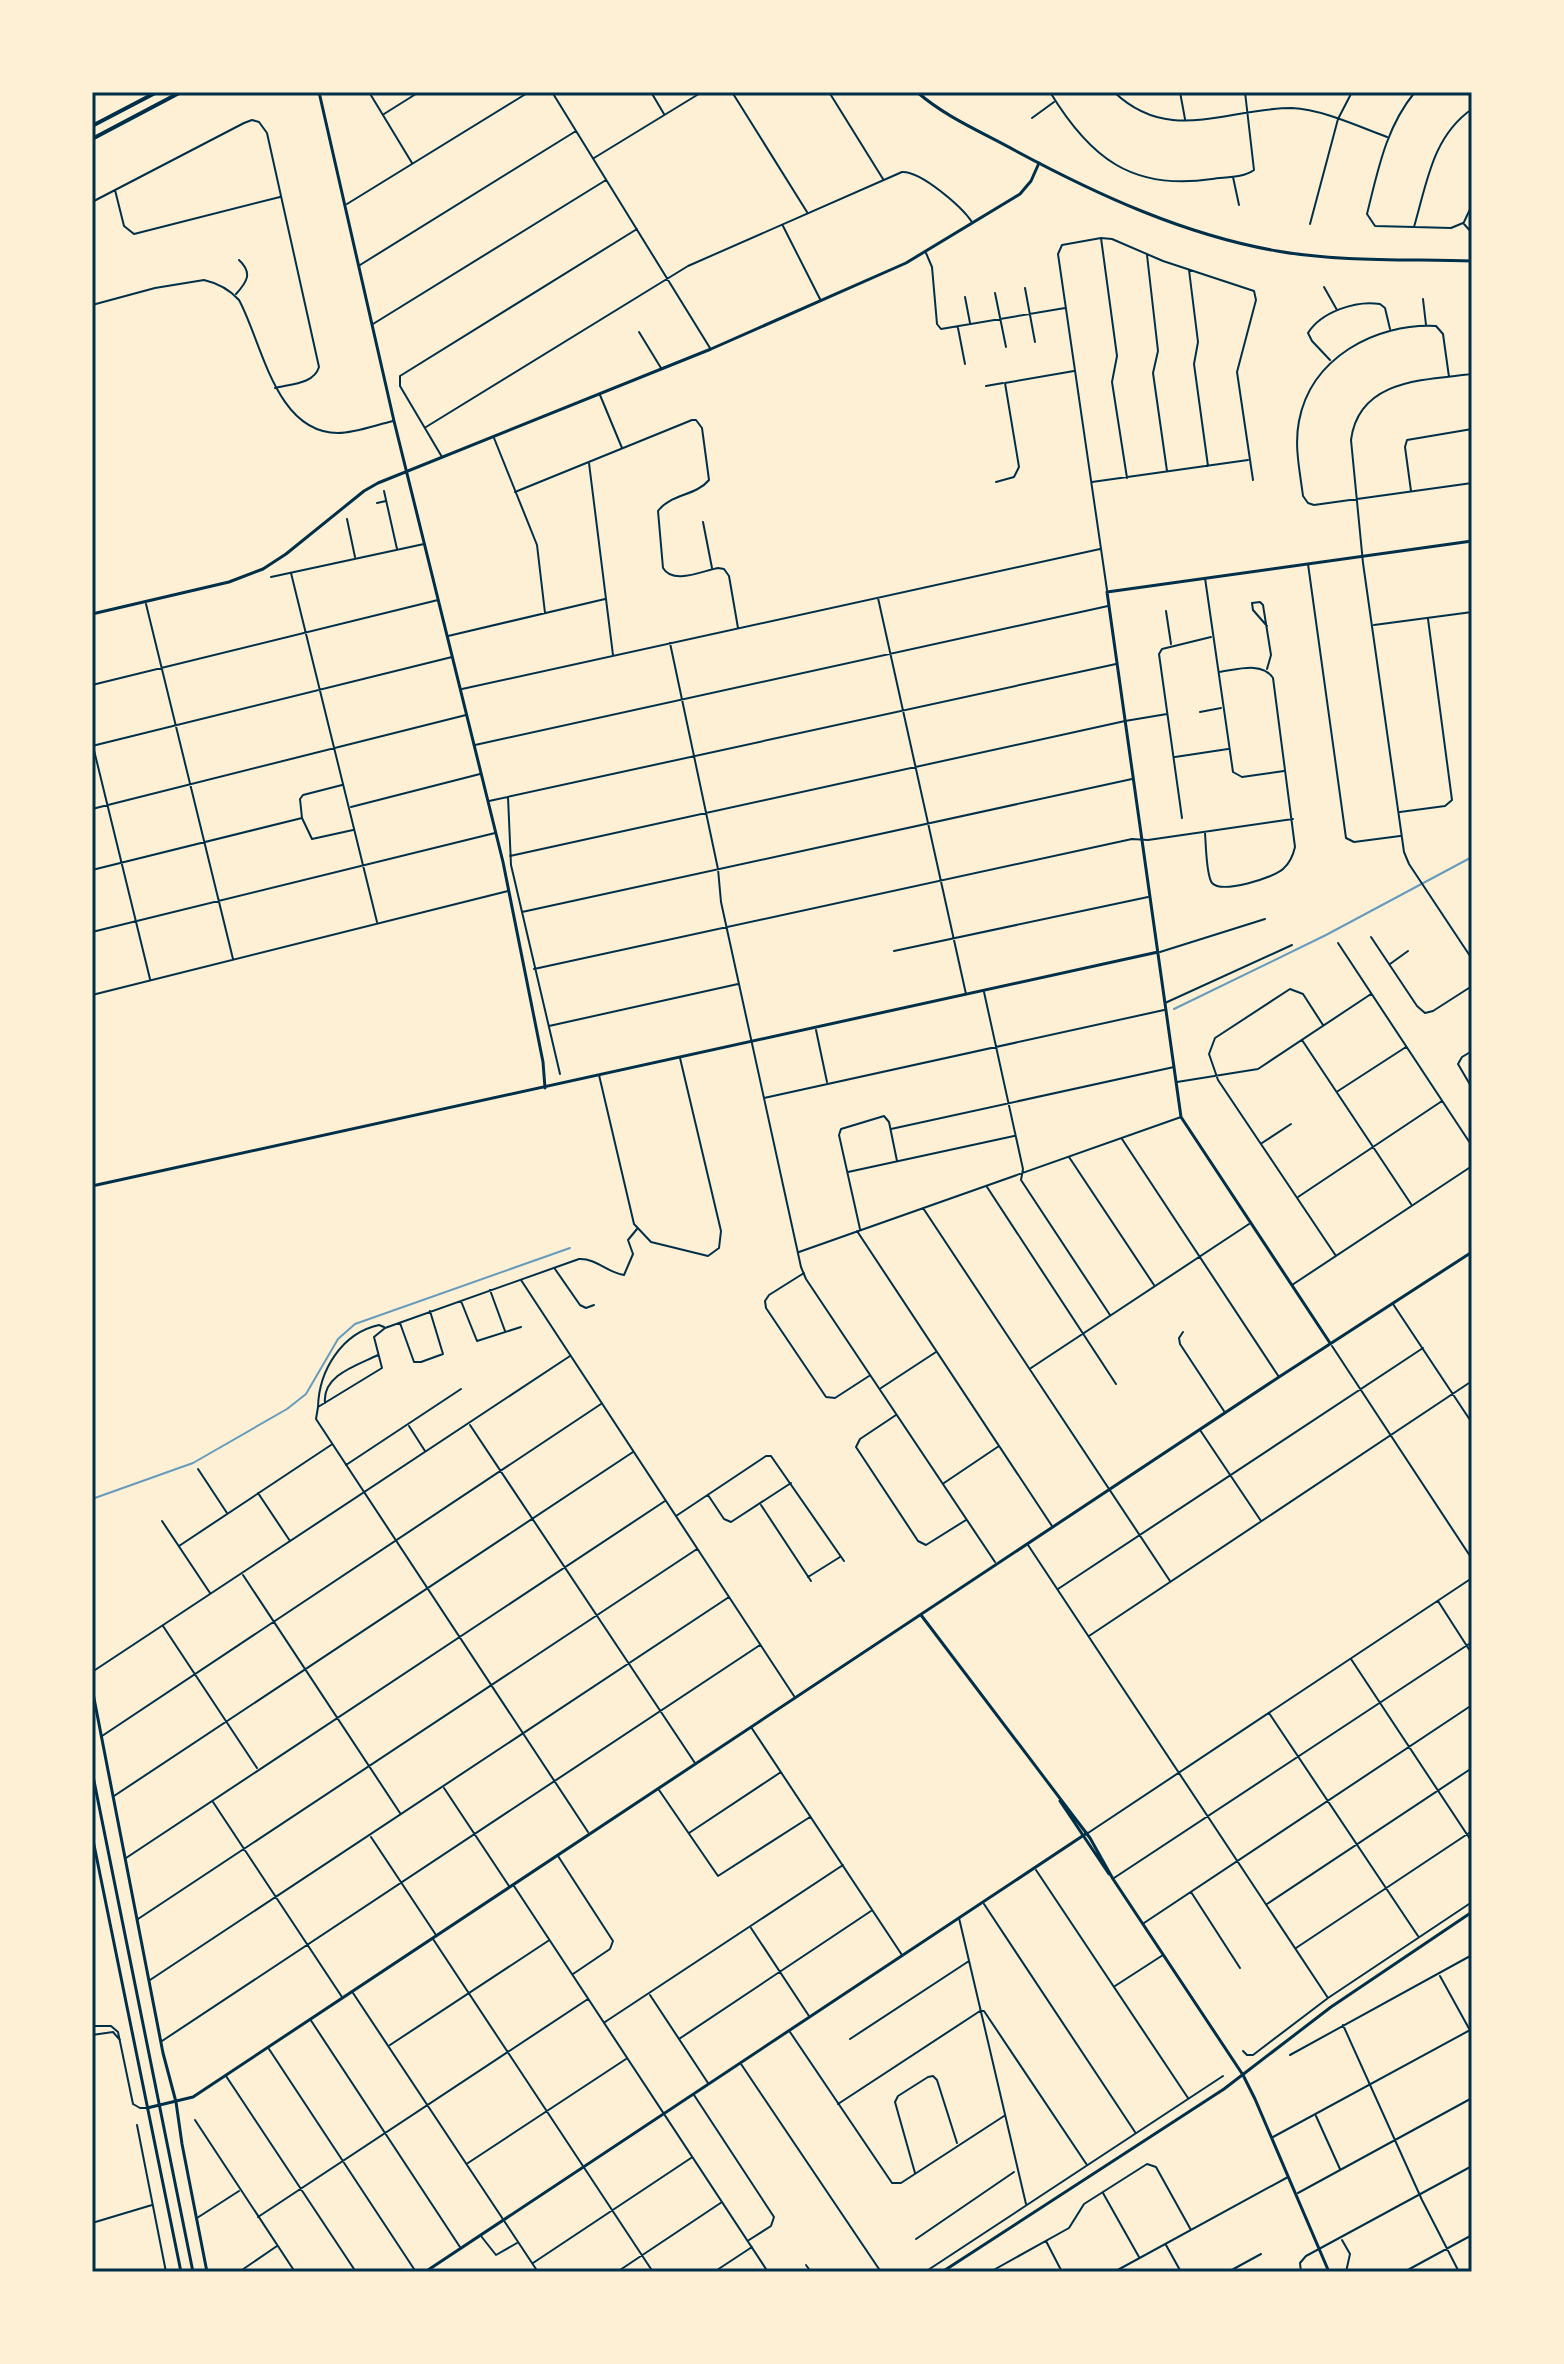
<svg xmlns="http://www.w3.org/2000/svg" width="1564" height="2364" viewBox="0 0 1564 2364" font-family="'Work Sans',sans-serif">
  <rect width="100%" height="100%" fill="#fdf0d5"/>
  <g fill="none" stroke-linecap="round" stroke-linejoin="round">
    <path stroke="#669bbc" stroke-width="2" d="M1174,1009L1326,935L1472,857
      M92,1499L193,1463L287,1409L306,1394L338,1339L355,1324L570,1248"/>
    <path stroke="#003049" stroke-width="2" d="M369,92L412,163
      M552,92L710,348
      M651,92L664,114
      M732,92L807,212
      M829,92L883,179
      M1050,92C1090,158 1132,191 1212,179C1226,177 1243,178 1254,170L1245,92
      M1114,92C1170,145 1225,108 1292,108C1321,109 1360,127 1387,137
      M1180,92L1185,119
      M384,114L419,92
      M1032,118L1054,102
      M594,158L702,92
      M1233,177L1239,205
      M115,190L124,226L134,234L280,197
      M92,202L244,123L252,120L259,122L267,133L319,367C314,384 291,384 275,388
      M347,204L529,92
      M1464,222L1472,205
      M1463,223L1451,228L1414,227C1427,183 1432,137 1472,109
      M1310,224L1338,119L1352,92
      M1464,224L1472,233
      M783,226L820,299
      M1414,227L1375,226L1367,214C1378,170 1386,127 1415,92
      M1101,238L1117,356L1112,382L1127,478
      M926,253L932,267L937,324L941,329L1065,308
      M1147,255L1158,351L1153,373L1167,471
      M360,265L576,131
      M1189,270L1198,342L1194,364L1208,466
      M1324,287L1337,310
      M1025,288L1035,342
      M995,293L1006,347
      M236,294C247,282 253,273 239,260
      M965,297L970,323
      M1423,299L1426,325
      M92,305L155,288L204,280C217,283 230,290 239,300C262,342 275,433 338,433C355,433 376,425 393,421
      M373,324L606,180
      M958,328L965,364
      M639,332L661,368
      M1330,360L1312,341L1308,333C1321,312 1356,300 1380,304L1385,308L1390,329
      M1472,374C1424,380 1359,379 1351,440L1363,563L1404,852L1409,864L1472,959
      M1449,377L1443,334L1436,326C1375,323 1311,358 1299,421C1294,446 1300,472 1303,496L1308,503L1314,505L1472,483
      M986,386L1003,383
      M600,395L622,448
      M426,427L688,266L902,172C921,171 962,207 972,222
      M494,438L537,545L545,613
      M442,457L400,386V376L637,229
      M589,463L613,655
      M996,482L1014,477L1019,467L1005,383L1074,371
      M1092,482L1248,460
      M384,491L397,549
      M1411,491L1405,447L1407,440L1472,429
      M515,492L692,420H696L702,428L709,480C696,496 670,494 658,511L663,568C673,585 702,571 718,568L724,569L729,576L738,628
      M377,503L386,501
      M347,519L355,557
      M703,522L712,568
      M1308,564L1346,838L1354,842L1400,836
      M291,573L377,922
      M271,577L424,544
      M1205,578L1233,772L1242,777L1284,771
      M1107,590L1058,254L1062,245L1101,238L1112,239L1163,261L1254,291L1256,300L1237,372L1253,480
      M878,598L966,994
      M146,604L233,959
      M1166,611L1171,644
      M1374,625L1472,612
      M1267,626L1253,610L1252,603L1260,602L1263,605L1271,655L1267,669
      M448,636L605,599
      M670,643L718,869L721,902L801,1267L806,1279L995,1562
      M92,685L438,600
      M462,689L1100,549
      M1200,712L1221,708
      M92,742L150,979
      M475,745L1108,606
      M92,746L452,657
      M1175,757L1228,749
      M342,785L303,795L300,799L302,818L312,839L353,830
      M508,797L511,865L560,1074
      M489,801L1116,664
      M351,807L480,774
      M92,809L466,715
      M1400,812L1445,806L1452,800L1428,619
      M1182,818L1159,654L1162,649L1211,637
      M1205,833C1206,844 1206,875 1212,883C1222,894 1273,878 1283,869C1290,863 1293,856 1295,847L1273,678C1262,661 1236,670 1219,672
      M510,856L1125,721L1167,714
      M92,870L302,818
      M522,912L1132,779
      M92,932L495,833
      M1371,937L1417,1006L1425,1013L1433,1011L1472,986
      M1338,943L1472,1146
      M894,951L1148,897
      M1160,952L1265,919
      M1390,964L1408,951
      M534,969L1132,839L1148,840L1293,819
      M984,992L1023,1169L1021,1180L1110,1315
      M92,995L508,891
      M1165,1003L1292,945
      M1323,1025L1303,994L1290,989L1215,1038L1209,1054L1218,1080L1336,1256
      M549,1026L738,984
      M816,1030L827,1082
      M1302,1040L1411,1204
      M1472,1051L1462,1057L1458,1064L1472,1088
      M599,1075L634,1224L651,1242L708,1256L719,1248L721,1231L680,1058
      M1177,1082L1258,1069L1371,994
      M1338,1091L1406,1047
      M764,1098L1164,1010
      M891,1129L1174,1067
      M1122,1139L1279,1377
      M1262,1143L1291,1124
      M1069,1157L1154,1285
      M848,1172L1014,1136
      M987,1187L1116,1384
      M1298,1197L1442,1101
      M923,1208L1170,1581
      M860,1229L839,1135L841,1129L884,1116L889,1122L897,1161
      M857,1231L1052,1526
      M799,1252L1181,1117
      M555,1269L580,1305L586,1308L594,1305
      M804,1273L769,1295L765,1301L766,1308L826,1397L835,1398L869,1376
      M521,1280L794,1696
      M1292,1285L1472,1166
      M490,1290L505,1331
      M461,1301L477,1341L521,1327
      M1393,1304L1472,1423
      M400,1323L414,1362H421L443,1354L430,1311
      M1183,1332L1179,1338L1180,1344L1224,1411
      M1332,1346L1472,1559
      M1031,1368L1249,1224
      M881,1388L936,1352
      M325,1403C322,1375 358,1365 378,1355
      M318,1407C319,1370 342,1333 379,1325L384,1327
      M896,1415L860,1439L856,1447L918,1541L926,1545L966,1520
      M470,1425L695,1763
      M409,1426L425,1451
      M1200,1430L1261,1521
      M346,1465L461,1389
      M198,1469L227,1513
      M944,1483L999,1446
      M258,1493L290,1541
      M708,1495L724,1519L731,1522L791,1483
      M761,1505L811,1581
      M676,1516L766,1456H771L844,1561
      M162,1521L210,1593
      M1028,1545L1328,1998
      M179,1546L331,1445
      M243,1575L400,1813
      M808,1577L840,1557
      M1058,1589L1423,1348
      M1438,1601L1472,1654
      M163,1626L257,1768
      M1089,1636L1472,1381
      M1351,1659L1472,1842
      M92,1672L570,1356
      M1269,1713L1418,1936
      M751,1727L902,1955
      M102,1736L601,1404
      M444,1788L509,1886
      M659,1790L718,1876L810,1817
      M114,1796L633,1452
      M213,1802L342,1997
      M588,1832L316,1419L318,1407L382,1368L374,1337L385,1328L579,1259C596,1258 608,1273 624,1275L633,1254L628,1240L637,1229
      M689,1833L781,1772
      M1088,1833L1472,1578
      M371,1837L436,1935
      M558,1856L613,1941L610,1949L573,1974
      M126,1858L665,1501
      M1036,1870L1188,2098
      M1114,1878L1472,1642
      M514,1886L768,2272
      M1191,1892L1240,1968
      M984,1904L1135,2132
      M1267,1904L1472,1768
      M959,1918L1026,2204
      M138,1919L697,1549
      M1144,1923L1472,1705
      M751,1928L809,2016
      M433,1939L653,2272
      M1296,1948L1472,1831
      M1440,1976L1472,2034
      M150,1980L729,1597
      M1115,1986L1163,1955
      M353,1993L538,2272
      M650,1995L708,2083
      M310,2019L460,2247
      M605,2022L843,1865
      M1343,2025L1422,2200L1459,2272
      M92,2026H111L118,2032L133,2104L140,2108H147
      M790,2032L892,2183H901L1004,2116
      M92,2035L113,2032L120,2040
      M679,2039L871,1911
      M850,2039L969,1961
      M162,2041L760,1645
      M390,2045L548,1941
      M269,2049L416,2272
      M1243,2051L1247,2055H1253L1328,1998L1472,1902
      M1290,2055L1472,1955
      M741,2064L881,2272
      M226,2076L356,2272
      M694,2095L774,2217L771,2226L749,2240
      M838,2104L980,2011H984L1087,2165
      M1316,2116L1340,2169
      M195,2120L295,2272
      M137,2125L166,2272
      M1273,2137L1472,2029
      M468,2163L626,2059
      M915,2173L895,2102L898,2096L928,2077L933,2076L937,2080L957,2143
      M1103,2193L1139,2257
      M1298,2193L1472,2098
      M258,2217L588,1999
      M197,2218L239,2191
      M92,2223L152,2205
      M481,2236L496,2255L517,2243
      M916,2239L1014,2172
      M1342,2240L1350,2254L1346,2272
      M1046,2241L1062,2272
      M1166,2245L1181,2272
      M533,2263L691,2158
      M806,2265L811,2272
      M239,2272L277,2246
      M617,2272L722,2202
      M714,2272L752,2247
      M925,2272L1223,2076
      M990,2272L1069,2228L1084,2204L1147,2164L1156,2167L1191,2230
      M1114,2272L1288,2177
      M1228,2272L1261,2254
      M1301,2272L1300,2263L1306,2256L1472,2166
      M1404,2272L1472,2235"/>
    <path stroke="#003049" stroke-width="3" d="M319,92L394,421L503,862L543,1062L545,1088
      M92,614L229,582L263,569L286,554L364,491L378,483L711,349L906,263L1020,194L1031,181L1039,163
      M92,1186L1158,952
      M1330,1343L1181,1117L1107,592L1472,541
      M921,1615L1090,1838L1113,1879L1243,2075L1255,2099L1329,2272
      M92,1688L163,2053L176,2102L182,2144L207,2272
      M1060,1801L1109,1874
      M147,2108L193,2097L1279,1377L1472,1252
      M425,2272L1087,1833"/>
    <path stroke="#003049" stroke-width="3" d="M92,1771L193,2272
      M92,1835L181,2272"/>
    <path stroke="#003049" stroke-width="3" d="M917,92C947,118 982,132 1016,151C1098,195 1185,235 1277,251C1341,262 1407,259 1472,261
      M942,2272L1224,2089L1331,2007L1472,1912"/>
    <path stroke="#003049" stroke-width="4" d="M92,126L157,92
      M92,139L181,92"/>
  </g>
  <rect width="1564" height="2364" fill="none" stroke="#fdf0d5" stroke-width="188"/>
  <rect x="94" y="94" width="1376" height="2176" fill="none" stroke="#003049" stroke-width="3"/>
</svg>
